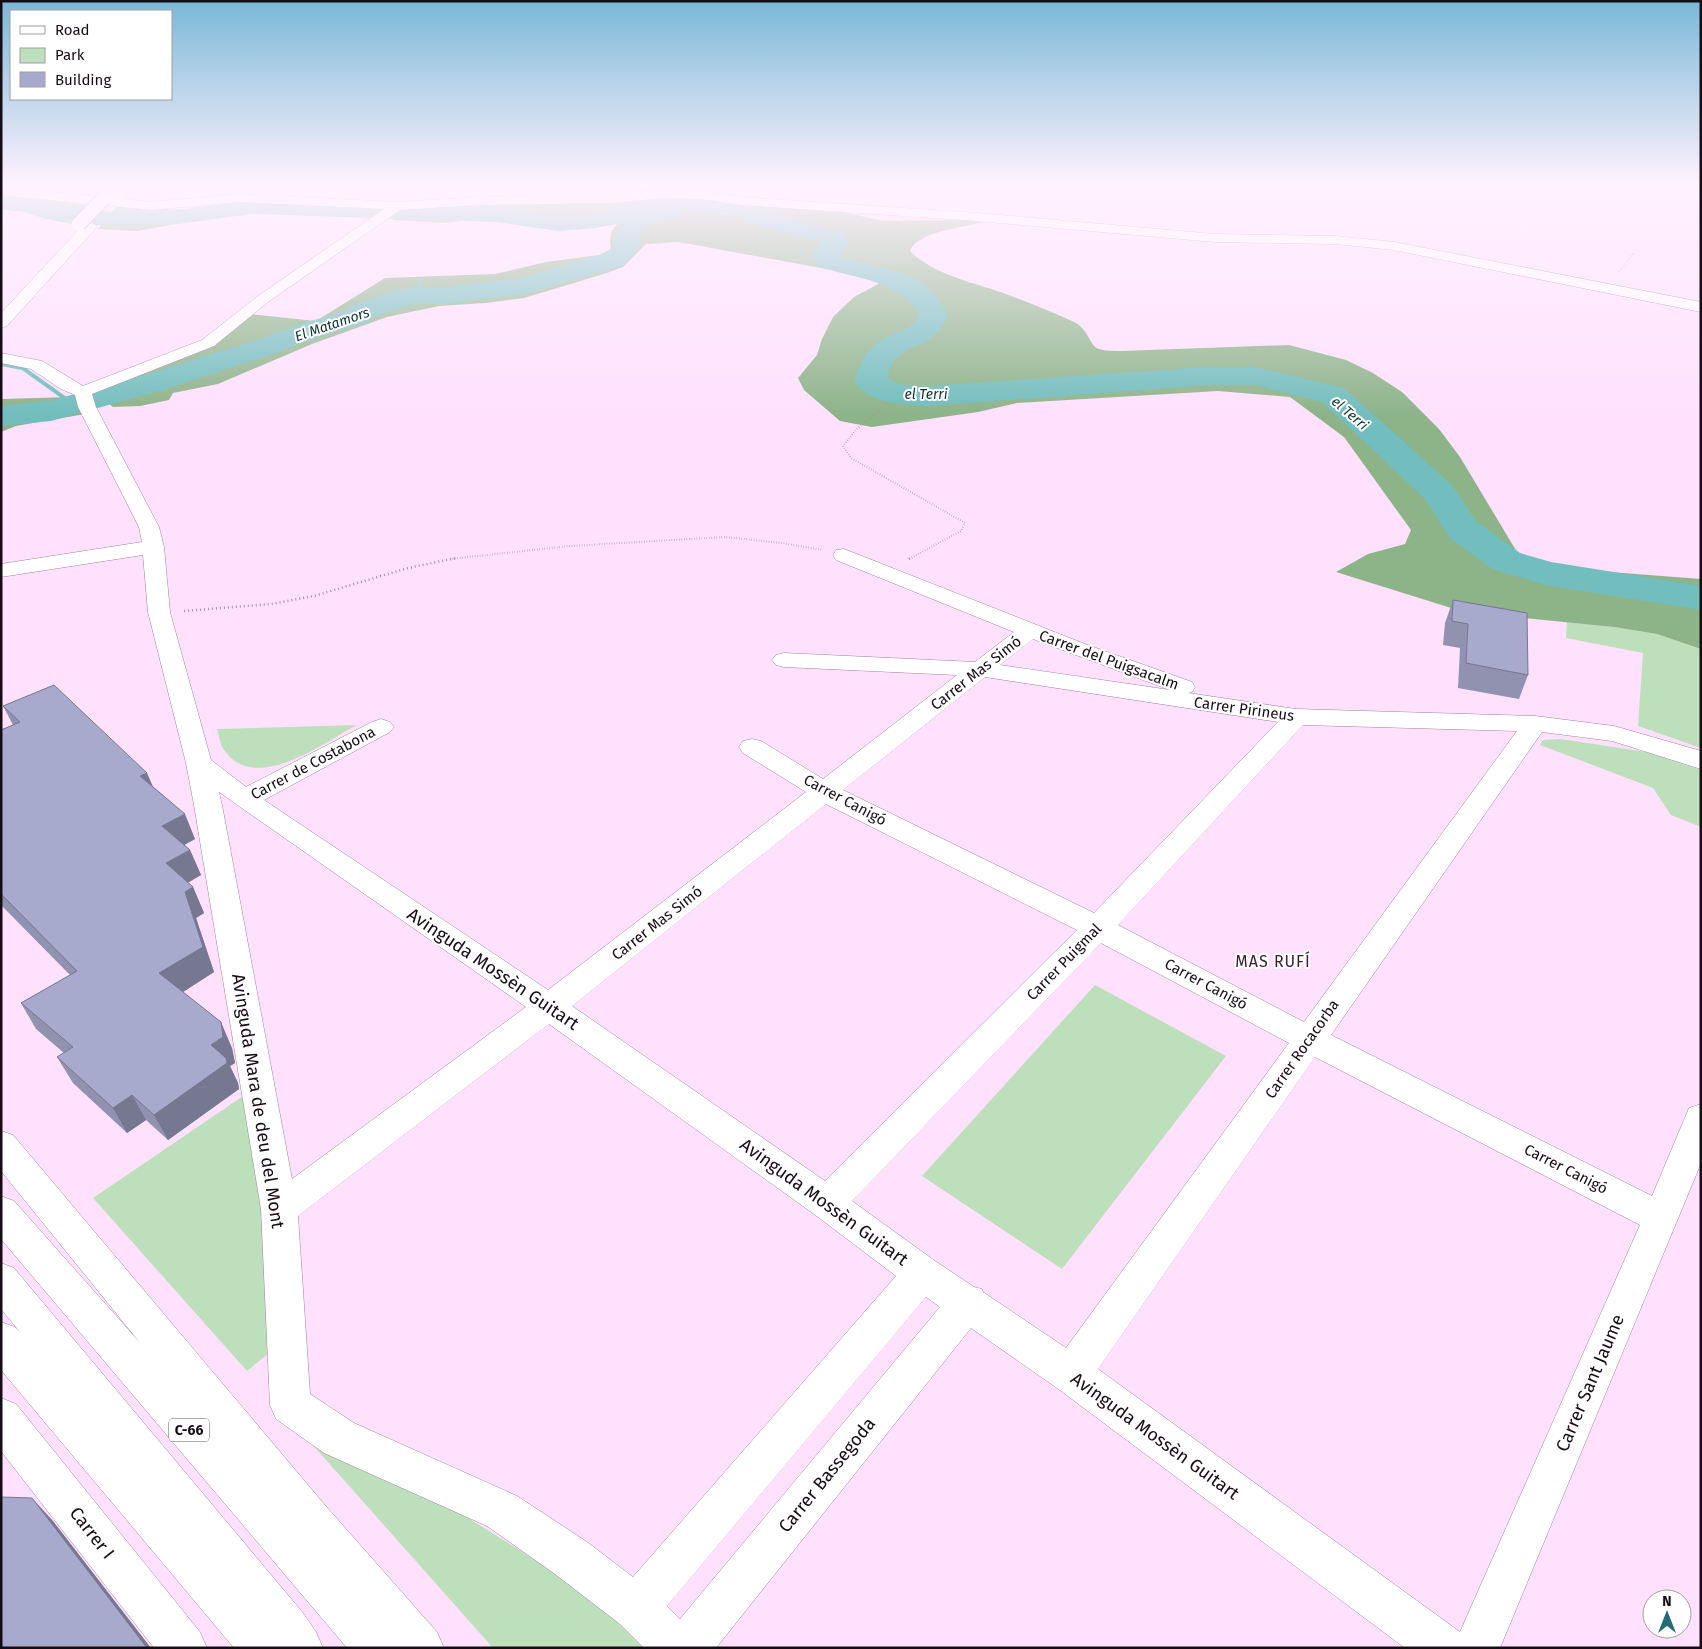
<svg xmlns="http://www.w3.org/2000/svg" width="1702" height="1649" viewBox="0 0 1702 1649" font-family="'Fira Sans',sans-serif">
  <rect width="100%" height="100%" fill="#ffe1fe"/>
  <path fill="#bedfbb" d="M1567,622L1614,627L1657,634L1701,649V748L1638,726L1643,653L1566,638Z
    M357,725C323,743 255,795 224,750C220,745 219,735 217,729Z
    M1561,739L1646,752L1701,770V827L1671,815L1653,788L1540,745L1543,740Z
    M1095,985L1226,1056L1062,1269L922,1176Z
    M246,1094L266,1214L269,1353L247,1371L93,1198Z
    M311,1443L441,1501L585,1591L644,1648H493Z"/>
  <path fill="#8db389" d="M1,195L89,205L72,223L17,209L1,208Z
    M679,197L839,211L883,221L972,220L983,222C963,228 918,231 910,251C936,277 982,284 1014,297C1034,305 1055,313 1074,322C1089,329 1090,347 1099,349C1106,351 1114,351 1122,351L1289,345L1346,360L1373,373L1402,392L1439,429L1460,457L1517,552L1541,564L1584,570L1701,579V649L1657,634L1614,627L1464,612L1336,572L1368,554L1405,544L1411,530L1344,437L1290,397L1218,391L1017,403L978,412L872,427L840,421L804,390L798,378L817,355L822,339L833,317L854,297L880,283L860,275L678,242L646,244L623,267L607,273L524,298L486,303L439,306L387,317L312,344L218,384L173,393L169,400L140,406L113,407L101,397L107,386L199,351L249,314L316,321L385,278L495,274L546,262L599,255L611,249C609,237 610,231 619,222L614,220L557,224L469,220L445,223L392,220L398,215L311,209L250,211L137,231L98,229L117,207L175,209L192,212L276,202L389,207L537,205Z
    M71,397L85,414L16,426L1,432V399Z"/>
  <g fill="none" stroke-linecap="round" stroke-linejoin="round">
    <path fill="#72bdbd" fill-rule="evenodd" d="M467,211L471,213V215H467L466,213Z
      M421,278L423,279L418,295L414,296L419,279Z
      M1,362L26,368L68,398L73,405L68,406L64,400L22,370L1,366Z"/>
    <path fill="#72bdbd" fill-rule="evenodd" d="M1,195L27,198L73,210L114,212L178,210L251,200H292L496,208L559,217L595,214L688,197L731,201L778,216L844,234L849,245L839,256C870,266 908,268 933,292C939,299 943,307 948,315C944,324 940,332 932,337C911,352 894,348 887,378L902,385L930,386L1207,367H1255L1344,388L1452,485L1476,521L1520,553L1551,562L1701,586V610L1546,585L1492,569L1449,537L1425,499L1322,402L1255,385H1207L930,406C905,404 870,405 854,382C859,365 866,350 881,340C894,332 912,330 920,315C899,280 854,278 819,267L812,254L823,243L761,227L727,215L688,211L683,212L680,218L659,222L643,230L637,252L624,265L525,294L442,304L416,303L405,306L374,317L363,324L320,336L273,354L166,389L51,421L1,426V406L49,401L144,375L251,342L300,324L343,312L354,305L387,293L416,287L442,288L522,278L606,253C616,246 616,233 623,223L595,228L559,231L496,222L251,214L178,224L114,226L73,224L46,219L24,212L1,209Z"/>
    <g stroke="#9e839e" stroke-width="1">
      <path id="minor" d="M1,187L151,202L240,194L397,202L478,197L610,195L663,190L700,191L741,197L977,213L1215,234L1335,236L1394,242L1701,302V312L1394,250L1335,244L1215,242L977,221L741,205L700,199L663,198L610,203L478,205L400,210L268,302L214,346L92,394L96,407L159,527L164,547L170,612L211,760L246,787L372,722L381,719L390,722L394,727L390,732L264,800L548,990L806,792L743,753L739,747L743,741L752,739L761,741L823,779L957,675L784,667L776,665L772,660L776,655L784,653L975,662L1014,632L836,560L833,555L836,550L844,549L1085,644L1192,682L1195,687L1192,692L1188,693L1296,709L1535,716L1614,726L1701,751V769L1612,741L1542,732L1331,1035L1652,1196L1689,1108L1701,1104V1163L1500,1648H1405L1057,1388L971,1328L716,1648H644L620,1624L555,1574L487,1526L324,1453L276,1419L270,1405L261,1209L194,805L186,763L148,612L143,555L1,577V564L142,542L139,527L78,407L75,395L61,389L31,369L1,363V353L42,361L83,386L202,340L258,296L384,209L240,202L151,210L1,195ZM1033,639L1170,690L1000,665ZM985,677L1278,722L1094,913L843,790ZM1303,725L1517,731L1304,1022L1118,925ZM219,792L526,1007L292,1179L222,805ZM826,804L1077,930L825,1181L572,1006ZM1101,943L1289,1043L1066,1348L983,1292L982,1289L974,1287L935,1261L852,1201ZM549,1024L814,1214L896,1276L633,1577L587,1542L517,1496L354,1423L310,1394L298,1216ZM1315,1057L1640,1225L1460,1632L1098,1369ZM926,1297L940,1307L680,1619L667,1606Z"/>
    </g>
    <g stroke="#9e839e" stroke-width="1">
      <path id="tertiary" d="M1,1398L16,1404L200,1632L207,1648H154L1,1451Z"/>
    </g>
    <g stroke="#9e839e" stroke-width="1">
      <path id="trunk" d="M119,185H132L119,202H109L107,199Z
        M90,222L97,226L95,229L7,326L1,328V313L85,223Z
        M1,1131L13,1135L324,1504L437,1632L444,1648H347L1,1239V1196L14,1201L141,1344L1,1171Z
        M1,1263L14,1268L303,1613L316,1632L323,1648H234L1,1370V1322L15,1327L20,1332L1,1309Z"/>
    </g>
    <path stroke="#a48ea3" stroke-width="2" stroke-dasharray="0.5 2" stroke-linecap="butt" d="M1619,272L1634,253
      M888,403L857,429L843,446L851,458L965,523L961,531L909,559
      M450,559L570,546L724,537L782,543L823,550"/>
    <path stroke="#a48ea3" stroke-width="2.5" stroke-dasharray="1 3" stroke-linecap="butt" d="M909,559L911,558
      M184,611L271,604L314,596L408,568L456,558"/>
    <use href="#minor" fill="#fff" fill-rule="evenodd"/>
    <use href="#tertiary" fill="#fff" fill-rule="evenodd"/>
    <use href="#trunk" fill="#fff" fill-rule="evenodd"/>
    <g stroke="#9e839e" stroke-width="16" stroke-linecap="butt">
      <path id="trunk-bridge" d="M79,224L104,198"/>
    </g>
    <use href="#trunk-bridge" stroke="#fff" stroke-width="14"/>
  </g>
  <path fill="#9092b0" d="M1453,600L1528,675L1519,699L1458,688L1460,648L1443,645L1445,623Z
    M3,706L153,787L195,839L184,845L190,850L201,875L188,883L193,887L204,913L196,918L214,972L183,992L232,1048L235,1063L230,1066L238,1083L239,1089L168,1140L146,1120L127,1133L73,1083L57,1057L64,1053L36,1029L21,1003L70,975L1,905V730L13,725Z"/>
  <path fill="#767790" d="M147,773L158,798L140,776Z
    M185,814L195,839L173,851L162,826Z
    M190,850L201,875L177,888L166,863Z
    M193,887L204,913L196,918L214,972L172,999L159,973L185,892Z
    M221,1022L232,1048L235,1063L230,1066L238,1083L239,1089L168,1140L154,1115L211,1045Z
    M132,1095L146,1120L127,1133L113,1108Z
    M32,1498L53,1521L151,1648H147Z"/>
  <path fill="#a8aacd" stroke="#767790" d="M1453,600L1527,613L1528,675L1466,663L1468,624L1452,621Z
    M54,685L147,773L140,776L185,814L162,826L190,850L166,863L193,887L185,892L203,947L159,973L221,1022L223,1037L211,1045L226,1058L227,1063L154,1115L132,1095L113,1108L57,1057L73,1047L21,1003L77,971L1,894V730L20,722L3,706Z
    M1,1497L32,1498L147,1648H1Z"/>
  <linearGradient id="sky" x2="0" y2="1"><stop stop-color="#79b8d7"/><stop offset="0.44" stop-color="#fff2ff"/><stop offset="1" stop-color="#fff2ff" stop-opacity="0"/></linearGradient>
  <rect width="1702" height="416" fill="url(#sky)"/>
  <g text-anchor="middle" stroke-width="4" stroke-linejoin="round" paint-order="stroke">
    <g font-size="14" font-style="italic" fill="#0c3232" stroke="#fff">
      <text transform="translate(332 324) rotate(-19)" y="5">El Matamors</text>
      <text x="926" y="399">el Terri</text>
      <text transform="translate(1350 413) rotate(41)" y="5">el Terri</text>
    </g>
    <rect fill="#fff" stroke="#5c555b" stroke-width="1" x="169" y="1418.5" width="40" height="23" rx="4"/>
    <g font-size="14" font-weight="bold" fill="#160c15">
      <text x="189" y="1435">C-66</text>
    </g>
    <g font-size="15" fill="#160c15" stroke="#fff">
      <text transform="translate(1109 660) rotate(20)" y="5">Carrer del Puigsacalm</text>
      <text transform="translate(976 673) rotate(-38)" y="5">Carrer Mas Simó</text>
      <text transform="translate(1244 709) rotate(8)" y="5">Carrer Pirineus</text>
      <text transform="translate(313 763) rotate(-28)" y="5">Carrer de Costabona</text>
      <text transform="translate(845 800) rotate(28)" y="5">Carrer Canigó</text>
      <text transform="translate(657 923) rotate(-38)" y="5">Carrer Mas Simó</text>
      <text transform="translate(1064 962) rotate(-46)" y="5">Carrer Puigmal</text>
      <text transform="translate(1206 984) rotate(28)" y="5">Carrer Canigó</text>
      <text transform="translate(1302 1049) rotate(-55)" y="5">Carrer Rocacorba</text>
      <text transform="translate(1566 1169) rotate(27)" y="5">Carrer Canigó</text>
    </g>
    <g font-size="16" letter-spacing="1" fill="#362036" stroke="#fff">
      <text x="1273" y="967">MAS RUFÍ</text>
    </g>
    <g font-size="18" fill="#160c15" stroke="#fff">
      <text transform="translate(493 969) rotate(34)" y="6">Avinguda Mossèn Guitart</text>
      <text transform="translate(258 1101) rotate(81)" y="6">Avinguda Mara de deu del Mont</text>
      <text transform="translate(824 1202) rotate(36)" y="6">Avinguda Mossèn Guitart</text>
      <text transform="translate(1590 1383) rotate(-67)" y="6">Carrer Sant Jaume</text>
      <text transform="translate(1155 1436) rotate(36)" y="6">Avinguda Mossèn Guitart</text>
      <text transform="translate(827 1475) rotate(-51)" y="6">Carrer Bassegoda</text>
      <text transform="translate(92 1533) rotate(52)" y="6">Carrer I</text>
    </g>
  </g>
  <rect width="1702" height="1649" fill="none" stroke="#160c15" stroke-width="5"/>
  <rect x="10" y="10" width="162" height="90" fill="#ffffff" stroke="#a29ea1"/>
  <rect x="20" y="26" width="25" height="8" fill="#ffffff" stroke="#a29ea1"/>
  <text x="55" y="35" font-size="15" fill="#160c15">Road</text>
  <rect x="20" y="48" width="25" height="15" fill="#bedfbb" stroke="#a29ea1"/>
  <text x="55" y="60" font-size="15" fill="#160c15">Park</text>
  <rect x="20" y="72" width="25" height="15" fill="#a8aacd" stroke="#a29ea1"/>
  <text x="55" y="85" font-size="15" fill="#160c15">Building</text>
  <g transform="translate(1667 1614)"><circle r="24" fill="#ffffff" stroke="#a29ea1"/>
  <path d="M0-4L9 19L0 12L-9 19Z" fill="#246a79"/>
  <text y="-8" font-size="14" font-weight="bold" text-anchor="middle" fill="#160c15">N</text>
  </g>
</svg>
